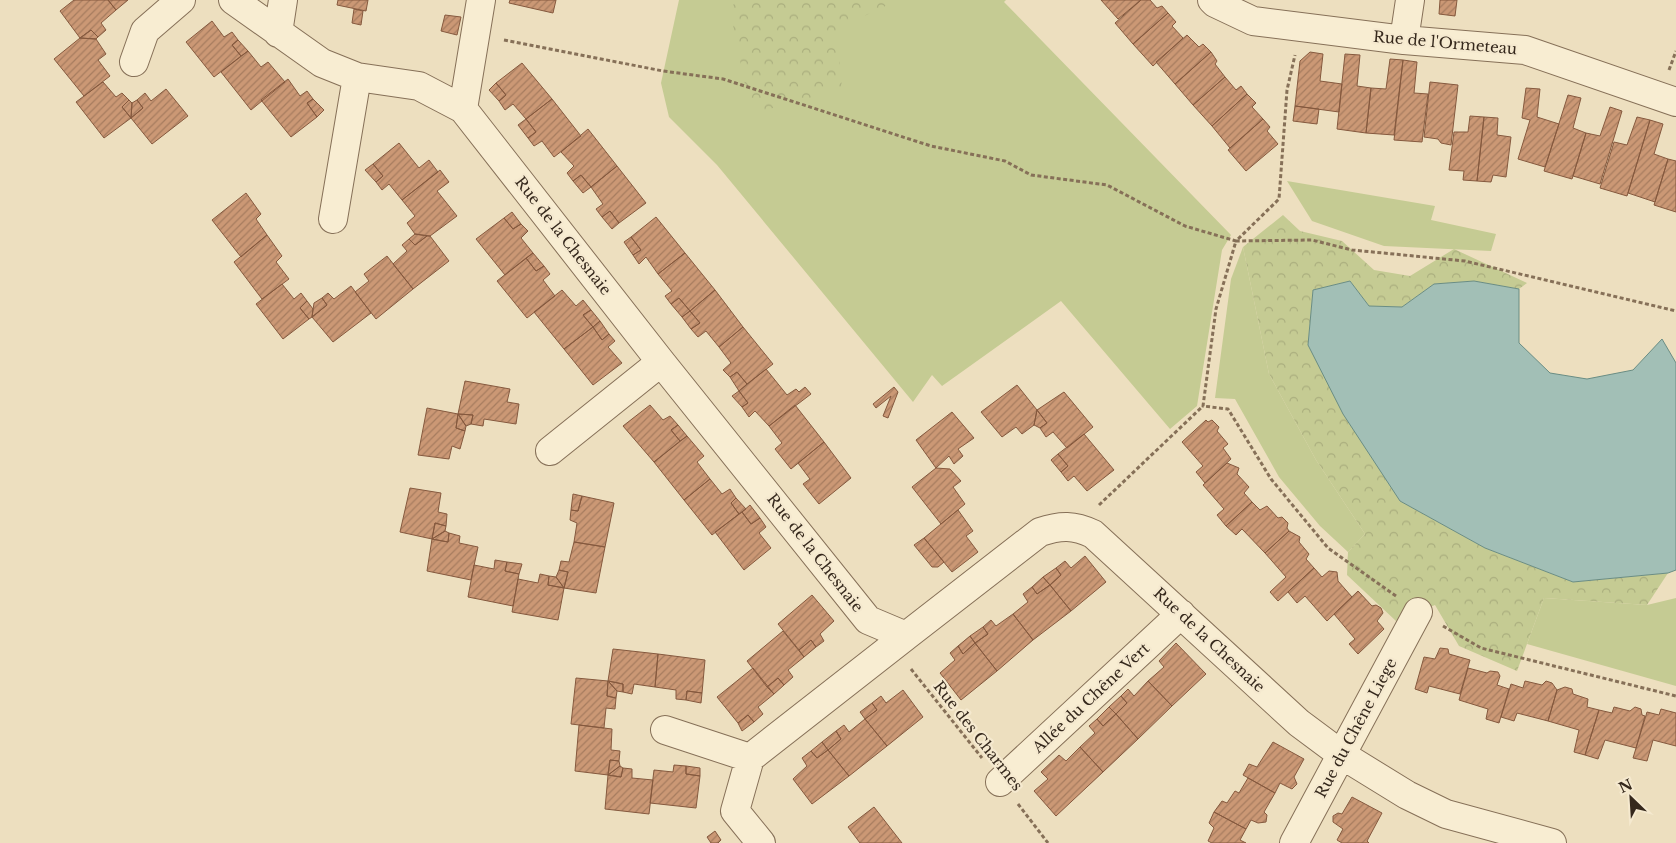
<svg xmlns="http://www.w3.org/2000/svg" width="1676" height="843" viewBox="0 0 1676 843" font-family="'Libre Baskerville',serif">
  <defs>
    <pattern id="forest-crowns" width="20" height="18" patternUnits="userSpaceOnUse" patternTransform="scale(1.25)"><rect width="20" height="18" fill="#c5cb93"/><path d="M2 6a3 3 0 1 1 6 0M12 15a3 3 0 1 1 6 0" fill="none" stroke="#aaae7e"/></pattern>
    <pattern id="building-hatch" width="6" height="6" patternUnits="userSpaceOnUse" patternTransform="scale(1.25)"><rect width="6" height="6" fill="#cb9875"/><path d="M-1 1l2-2M0 6l6-6M5 7l2-2" fill="none" stroke="#a67c5f"/></pattern>
  </defs>
  <rect width="100%" height="100%" fill="#eddfbf"/>
  <path fill="#c5cb93" d="M679,0H1006L1004,2L1231,235L1222,250L1197,406L1170,429L1061,301L942,386L932,375L913,402L717,165L669,117L661,83Z
    M1287,181L1435,206L1431,220L1496,234L1491,251L1384,246L1312,221Z
    M1243,247L1269,374L1316,460L1365,534L1348,552L1320,526L1279,477L1235,399L1215,398L1231,279Z
    M1544,598L1647,605L1676,598V686L1527,644Z"/>
  <path fill="url(#forest-crowns)" d="M736,0H896V1L837,29L842,89L751,114L730,11Z
    M1283,215L1300,231L1342,241L1374,270L1410,276L1454,249L1527,283L1519,289L1474,281L1434,284L1402,307L1369,306L1350,281L1313,290L1308,345L1400,501L1485,548L1573,582L1668,573L1647,605L1544,598L1517,671L1459,646L1435,605L1396,621L1347,575L1348,552L1365,534L1316,460L1269,374L1243,247Z"/>
  <path fill="#a2bfb6" stroke="#6a8d84" d="M1350,281L1369,306L1402,307L1434,284L1474,281L1519,289V343L1550,373L1587,379L1633,370L1662,339L1676,363V570L1668,573L1573,582L1485,548L1400,501L1343,414L1308,345L1313,290Z"/>
  <path fill="url(#building-hatch)" stroke="#85593e" d="M74,0H108L116,10L101,23L106,30L98,37L91,30L80,38L60,11Z
    M108,0H128L116,10Z
    M338,0H368L366,11L337,5Z
    M510,0H556L553,13L509,3Z
    M1101,0H1141L1118,19Z
    M1141,0H1150L1157,8L1162,6L1168,13L1133,44L1115,23Z
    M1440,0H1457L1455,16L1439,14Z
    M354,9L363,11L361,25L352,23Z
    M1168,13L1176,22L1172,26L1183,38L1153,66L1133,44Z
    M445,15L461,17L457,35L441,31Z
    M212,21L224,37L232,32L238,40L232,45L241,56L214,77L186,42Z
    M91,30L98,37L96,39L80,38Z
    M1187,35L1199,47L1203,44L1211,52L1175,84L1156,62Z
    M80,38L96,39L106,54L98,60L110,76L84,96L54,59Z
    M238,40L248,51L241,56L232,45Z
    M248,51L261,67L268,62L285,82L251,110L221,72Z
    M1211,52L1217,61L1215,64L1225,77L1193,105L1175,84Z
    M1310,52L1323,54L1320,81L1342,84L1339,112L1295,106L1300,61Z
    M1345,54L1360,55L1357,86L1371,88L1366,133L1337,129Z
    M1390,59L1403,60L1394,135L1366,133L1371,88L1386,89Z
    M1403,60L1417,62L1414,93L1428,94L1422,142L1394,140Z
    M522,63L552,99L526,119L513,104L505,110L499,101L506,95L496,83Z
    M1225,77L1236,90L1241,86L1247,94L1212,126L1193,105Z
    M288,79L300,96L307,91L313,99L307,103L317,117L291,137L261,100Z
    M103,82L116,97L122,93L129,100L122,107L131,118L104,138L76,102Z
    M1430,82L1458,85L1451,145L1441,143L1438,139L1424,137Z
    M496,83L506,95L499,101L489,90Z
    M1526,88L1540,89L1537,117L1559,124L1545,167L1518,159L1530,120L1522,118Z
    M166,89L188,116L152,144L131,118L143,108L137,100L145,93L151,101Z
    M1247,94L1256,103L1252,107L1263,119L1230,148L1212,126Z
    M1568,95L1581,98L1573,128L1586,133L1572,179L1544,171Z
    M313,99L324,110L317,117L307,103Z
    M552,99L581,136L554,157L542,141L534,146L528,138L536,132L526,119Z
    M129,100L132,103L131,118L122,107Z
    M137,100L143,108L131,118L132,103Z
    M1295,106L1319,109L1317,124L1293,121Z
    M1610,107L1622,111L1600,184L1573,176L1586,133L1600,136Z
    M1470,116L1484,117L1477,181L1463,180L1464,171L1449,170L1454,132H1468Z
    M1484,117L1498,118L1497,135L1511,137L1506,177L1493,175L1491,182L1477,181Z
    M1637,117L1650,120L1627,196L1600,188L1614,142L1627,145Z
    M526,119L536,132L528,138L518,125Z
    M1263,119L1270,127L1267,131L1278,144L1246,171L1228,150Z
    M1650,120L1663,124L1654,154L1668,159L1655,202L1628,193Z
    M588,129L617,166L591,187L581,175L573,181L567,173L574,166L561,152Z
    M399,143L419,168L429,160L438,172L402,200L389,184L382,190L376,182L383,176L373,164Z
    M1668,159L1676,161V212L1654,205Z
    M373,164L383,176L376,182L365,170Z
    M617,166L646,203L619,223L610,211L602,217L596,209L603,204L591,187Z
    M440,170L449,182L437,191L457,216L430,236L415,234L407,223L415,216L402,200Z
    M581,175L591,187L583,193L573,181Z
    M246,193L261,214L256,219L267,235L241,257L212,220Z
    M610,211L619,223L612,229L602,217Z
    M512,212L521,224L513,229L504,218Z
    M656,217L685,253L658,274L646,257L639,264L633,255L641,250L631,237Z
    M504,218L513,229L521,224L528,231L521,238L533,253L505,275L476,239Z
    M415,234L427,236L415,245L409,239Z
    M267,235L282,256L276,262L289,279L262,299L234,262Z
    M427,236H430L449,261L413,289L393,264L407,251L402,245L409,239L415,245Z
    M631,237L641,250L633,255L624,242Z
    M533,253L544,266L536,271L526,258Z
    M685,253L715,290L690,311L679,298L671,304L665,296L672,291L658,274Z
    M387,256L413,289L376,319L355,292L369,281L364,274Z
    M526,258L536,271L544,266L550,274L543,280L555,296L527,318L497,281Z
    M282,284L294,299L301,293L307,301L300,308L309,319L283,339L256,304Z
    M351,286L371,313L333,342L312,317L327,305L322,298L328,293L334,299Z
    M562,290L576,306L583,300L591,310L583,315L593,327L564,349L534,312Z
    M715,290L743,327L719,347L706,331L698,337L691,329L700,323L690,311Z
    M322,298L327,305L312,317L314,303Z
    M679,298L690,311L682,317L671,304Z
    M307,301L313,309L312,317L309,319L300,308Z
    M591,310L600,321L593,327L583,315Z
    M690,311L700,323L691,329L682,317Z
    M600,321L609,334L602,340L593,327Z
    M593,327L602,340L609,334L615,341L608,347L622,363L593,385L564,349Z
    M743,327L773,364L747,384L737,372L730,377L723,370L731,363L719,347Z
    M766,369L787,395L796,389L799,392L805,387L811,394L769,426L755,411L749,417L742,407L748,403L739,391Z
    M737,372L747,384L739,391L730,377Z
    M465,381L510,389L507,402L519,404L516,424L484,419L483,426L471,424L473,415L458,414Z
    M1017,385L1037,410L1034,425L1022,434L1016,427L1002,437L981,412Z
    M894,387L898,392L888,418L883,416L891,396L876,408L873,404Z
    M739,391L748,403L742,407L732,396Z
    M1064,392L1093,427L1067,448L1053,432L1046,437L1040,428L1047,423L1037,410Z
    M650,405L663,420L670,416L678,425L671,430L680,441L654,462L623,426Z
    M795,405L824,442L791,469L775,449L782,443L769,426Z
    M427,408L458,414L456,428L465,431L460,449L452,446L449,459L418,455Z
    M1037,410L1047,423L1040,428L1034,425Z
    M952,412L974,438L958,449L963,456L954,464L949,456L936,468L916,440Z
    M458,414L466,426L465,431L456,428Z
    M458,414L473,415L471,424L466,426Z
    M1206,420L1208,422L1212,420L1219,427L1217,431L1228,444L1223,448L1231,459L1205,483L1196,472L1203,466L1182,442Z
    M678,425L687,436L680,441L671,430Z
    M1084,434L1114,470L1087,491L1074,476L1068,481L1061,472L1068,466L1058,454Z
    M687,436L704,456L697,462L710,479L684,500L654,462Z
    M824,442L851,478L819,504L803,484L810,479L798,463Z
    M1058,454L1068,466L1061,472L1051,460Z
    M1227,463L1239,468L1237,474L1249,487L1244,493L1252,502L1226,526L1217,515L1224,509L1203,485Z
    M936,468L950,469L961,481L953,487L965,504L941,524L912,487Z
    M710,479L722,494L730,489L736,498L731,503L739,514L712,535L684,500Z
    M410,488L441,493L438,512L447,514L446,526L435,523L432,539L400,532Z
    M573,494L582,496L578,511L571,510Z
    M582,496L614,503L605,547L574,542L577,523L570,520L571,510L578,511Z
    M736,498L746,509L739,514L731,503Z
    M1252,502L1260,510L1267,506L1278,518L1282,517L1288,523L1287,528L1289,531L1265,553L1242,529L1236,535L1226,526Z
    M750,505L760,518L751,524L742,512Z
    M958,510L973,531L966,536L978,552L952,572L924,538Z
    M742,512L751,524L760,518L766,527L759,533L771,548L744,570L715,532Z
    M435,523L446,526L445,531L432,539Z
    M445,531L449,533L448,542L432,539Z
    M1289,531L1300,537L1299,542L1309,554L1306,559L1314,568L1278,601L1270,592L1286,577L1265,553Z
    M449,533L460,536L459,543L478,547L471,580L427,571L432,539L448,542Z
    M924,538L944,562L938,567H932L914,545Z
    M574,542L605,547L596,593L564,588L568,572L559,570L561,561L569,562Z
    M1085,556L1106,582L1071,611L1050,585L1061,575L1056,568L1065,561L1071,568Z
    M495,560L507,562L505,571L519,574L513,606L468,597L474,565L494,569Z
    M507,562L522,564L519,574L505,571Z
    M1056,568L1061,575L1050,585L1043,577Z
    M1314,568L1322,577L1329,571L1337,572L1338,581L1352,597L1327,621L1305,596L1297,603L1288,592Z
    M559,570L568,572L564,588L556,577Z
    M540,574L549,576L548,585L564,588L558,620L512,612L518,579L538,583Z
    M549,576L556,577L564,588L548,585Z
    M1043,577L1050,585L1037,594L1032,587Z
    M1050,585L1071,611L1033,640L1013,614L1028,602L1023,594L1032,587L1037,594Z
    M1358,591L1372,606L1376,605L1381,608L1383,613L1377,621L1384,629L1358,654L1349,644L1355,639L1334,614Z
    M812,595L834,621L820,634L824,641L816,647L811,640L799,650L778,624Z
    M1013,614L1033,640L997,671L975,643L988,634L983,627L991,620L996,626Z
    M983,627L988,634L975,643L970,636Z
    M783,631L804,657L788,670L793,677L784,685L778,678L767,687L747,661Z
    M970,636L975,643L963,654L958,646Z
    M811,640L816,647L804,657L799,650Z
    M975,643L997,671L961,700L940,673L955,660L950,653L958,646L963,654Z
    M1176,643L1206,674L1172,706L1148,681L1164,667L1159,661Z
    M1440,648L1448,649L1449,654L1470,660L1460,694L1429,686L1427,693L1415,689L1424,657L1435,659Z
    M613,649L658,654L655,687L634,684L632,694L623,692V684L608,681Z
    M658,654L705,660L702,693L687,691L686,700L676,699V690L655,687Z
    M753,668L774,694L758,707L763,714L754,722L748,715L738,723L717,697Z
    M1468,668L1487,673L1490,671L1498,672L1500,676L1497,685L1509,689L1499,723L1486,719L1488,709L1459,700Z
    M576,678L608,681L607,696L616,698L615,709L606,708L604,728L571,724Z
    M778,678L784,685L774,694L767,687Z
    M608,681L617,691L616,698L607,696Z
    M608,681L623,684V692L617,691Z
    M1148,681L1172,706L1138,739L1116,714L1127,703L1121,696L1128,689L1134,696Z
    M1525,681L1542,685L1546,681L1552,683L1557,690L1548,721L1517,713L1514,721L1501,717L1511,684L1523,688Z
    M1565,687L1572,689L1573,694L1588,699L1587,707L1599,710L1585,755L1574,752L1579,730L1548,721L1557,690Z
    M903,690L923,717L887,746L865,719L877,710L872,703L881,696L886,703Z
    M687,691L702,693L701,703L686,700Z
    M1121,696L1127,703L1116,714L1109,707Z
    M872,703L877,710L865,719L860,712Z
    M1109,707L1116,714L1103,726L1097,719Z
    M1614,707L1630,711L1635,707L1641,709L1642,715L1645,716L1636,748L1605,740L1598,759L1585,755L1599,710L1612,713Z
    M1661,709L1676,713V746L1653,740L1647,761L1633,758L1647,712L1659,715Z
    M1116,714L1138,739L1103,772L1080,747L1095,733L1089,726L1097,719L1103,726Z
    M748,715L754,722L742,731L738,723Z
    M865,719L887,746L849,776L828,750L841,739L836,731L844,725L849,732Z
    M579,725L612,729L611,750L620,751L619,761L610,760L608,775L575,771Z
    M836,731L841,739L828,750L822,742Z
    M822,742L828,750L817,758L811,751Z
    M1273,742L1304,759L1294,777L1297,784L1292,789L1280,783L1275,793L1243,775L1249,764L1257,767Z
    M1080,747L1103,772L1056,816L1034,791L1048,779L1041,772L1059,755L1066,761Z
    M828,750L849,776L812,804L793,779L807,766L802,758L811,751L817,758Z
    M610,760L619,761L620,766L608,775Z
    M674,765L686,766V774L700,776L696,808L650,803L654,770L673,772Z
    M620,766L623,768L621,777L608,775Z
    M686,766L700,768V776L686,774Z
    M623,768L632,769V778L653,780L649,814L605,809L608,775L621,777Z
    M1248,778L1275,793L1264,812L1267,815L1266,822L1258,823L1251,820L1246,829L1214,812L1222,801L1227,803L1235,791L1239,793Z
    M1352,797L1382,813L1367,841L1369,843H1342L1337,840L1343,829L1333,822V816L1338,813L1342,814Z
    M874,807L902,843H860L848,827Z
    M1214,812L1246,829L1240,840L1246,843H1212L1208,841L1214,828L1209,823Z
    M715,831L721,840L718,843H711L707,837Z"/>
  <g fill="none" stroke-linecap="round" stroke-linejoin="round">
    <g stroke="#867058" stroke-width="30">
      <path id="minor" d="M233,0L322,63L357,77L419,86L463,109L661,362L868,620L906,636L1040,532C1061,525 1074,525 1093,534L1299,723L1342,755L1407,795L1446,814L1552,843
        M1212,0L1215,3L1253,21L1404,40L1525,50L1676,102
        M278,33L283,0
        M1404,40L1410,0
        M134,62L145,31L181,0
        M463,109L481,0
        M333,219L357,77
        M550,451L661,362
        M665,730L750,758
        M1000,782L1181,614
        M761,843L735,811L750,758L906,636
        M1294,843L1418,612"/>
    </g>
    <path stroke="#867058" stroke-width="3" stroke-dasharray="4 2.5" stroke-linecap="butt" d="M504,40L663,71L723,79L931,146L1005,161L1031,175L1107,185L1185,226L1236,241L1279,199L1287,90L1295,55
      M1669,70L1676,51
      M1099,505L1203,406
      M1396,596L1328,548L1271,479L1228,409L1203,406L1216,309L1236,241L1312,240L1352,250L1465,261L1676,311
      M1443,626L1481,648L1676,696
      M911,669L982,758
      M1018,804L1048,843"/>
    <use href="#minor" stroke="#f8edd2" stroke-width="28"/>
  </g>
  <g text-anchor="middle" stroke-width="4.5" stroke-linejoin="round" paint-order="stroke">
    <g font-size="15" fill="#35281c" stroke="#f5e9cf">
      <text transform="translate(1445 43) rotate(5)" y="5">Rue de l'Ormeteau</text>
      <text transform="translate(563 236) rotate(52)" y="5">Rue de la Chesnaie</text>
      <text transform="translate(815 553) rotate(52)" y="5">Rue de la Chesnaie</text>
      <text transform="translate(1209 640) rotate(43)" y="5">Rue de la Chesnaie</text>
      <text transform="translate(1091 698) rotate(-43)" y="5">Allée du Chêne Vert</text>
      <text transform="translate(1356 728) rotate(-62)" y="5">Rue du Chêne Liege</text>
      <text transform="translate(978 736) rotate(52)" y="5">Rue des Charmes</text>
    </g>
  </g>
  <g transform="translate(1631 798) rotate(335)" stroke="#f5e9cf" stroke-width="4" paint-order="stroke">
  <path d="M0-4L9 19L0 12L-9 19Z" fill="#35281c"/>
  <text y="-8" font-size="14" font-weight="bold" text-anchor="middle" fill="#35281c">N</text>
  </g>
</svg>
